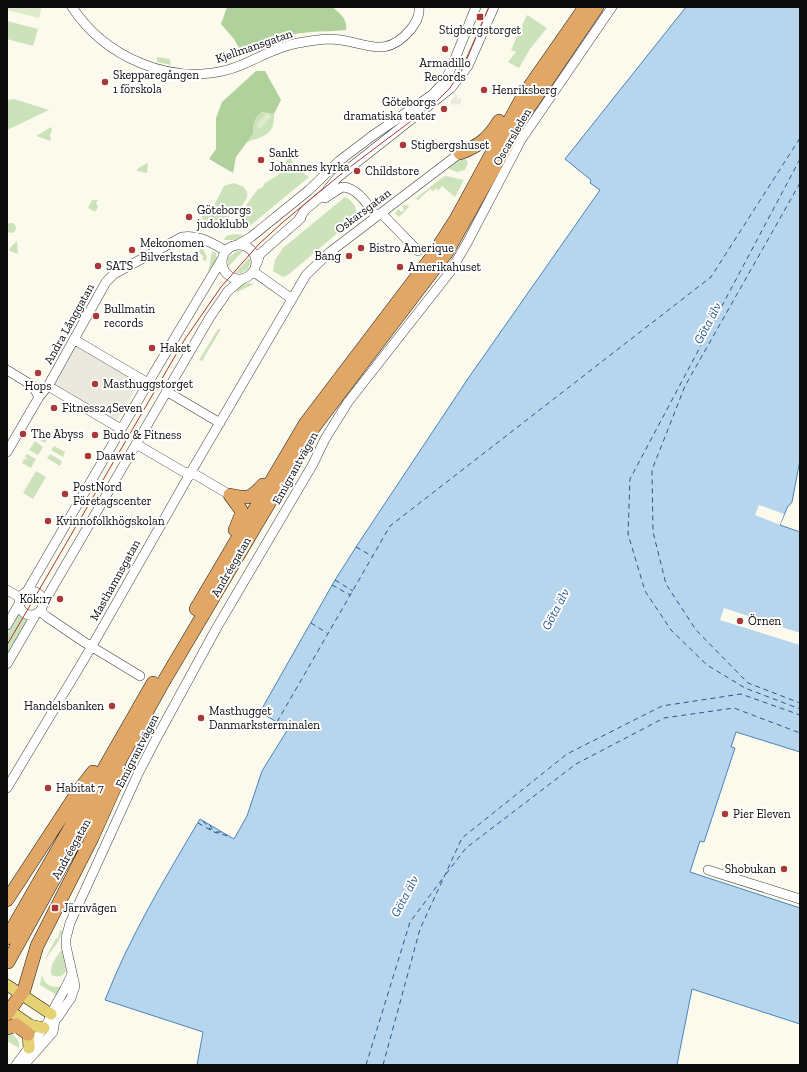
<svg xmlns="http://www.w3.org/2000/svg" width="807" height="1072" viewBox="0 0 807 1072" font-family="'Zilla Slab',serif">
  <rect width="100%" height="100%" fill="#fcfaec"/>
  <path fill="#cce2bb" d="M527,15L547,28L530,49L519,68L508,62L516,52L511,50Z
    M7,21L38,29L33,46L7,39Z
    M157,57L170,59L171,65L157,62Z
    M14,99L49,110L7,130V100Z
    M262,112L274,114C275,134 265,136 247,142L253,134C253,124 254,118 262,112Z
    M51,127L52,130L50,135L51,141L36,136Z
    M289,157L297,168L309,177L251,225L246,227L210,230L236,219L258,189L262,188L265,183L278,175Z
    M461,158H464L468,162L465,170L457,172L447,168Z
    M148,163L147,173L137,171L138,168Z
    M446,176L464,180L455,197L442,186L438,191L436,188L433,191L430,189L418,200L415,199L443,177Z
    M234,183L244,187L247,192C251,205 216,230 204,223L201,215L212,209L224,186Z
    M345,197C354,202 360,210 353,220L288,275L283,277L273,271L275,260L283,248Z
    M92,200H98L96,203L98,207L95,212L88,208Z
    M407,205L409,207L398,218L399,216L395,214L398,209L401,212L404,210L402,206Z
    M6 228a5 5 0 1 1 10 0a5 5 0 1 1-10 0Z
    M234,234L243,235L245,237L236,240H224L226,236Z
    M17,241V242L18,254L10,251L9,249Z
    M195,245L203,249L207,257L205,262L202,258L204,257L198,252L200,250L198,247L196,248Z
    M212,251L216,253L217,260L208,274Z
    M237,251H243L228,267V258Z
    M249,258L251,261L248,269L242,273H235Z
    M249,283L254,284L237,292L233,290L240,284Z
    M218,329H221L202,361L199,360Z
    M42,429L50,434L45,443L37,438Z
    M35,441L43,447L38,455L29,450Z
    M54,446L65,452L63,457L51,450Z
    M27,454L36,459L31,468L22,463L24,459L28,460L25,457Z
    M50,454L62,461L60,466L47,458Z
    M36,471L46,477L33,499L23,493Z
    M21,614L26,617V622L7,655C7,643 6,619 21,614Z
    M60,930L63,931L58,942L44,961L56,938L58,939Z
    M62,950L66,971L63,975C41,983 54,957 62,950Z
    M42,974C43,984 52,989 62,986L58,996L40,985Z
    M7,1031H11L19,1042V1048L7,1041Z"/>
  <path fill="#b0d19c" d="M227,7H332C340,13 348,20 346,30C322,32 296,31 273,39C261,43 251,51 239,48L234,39L221,24Z
    M256,71H265L281,100L274,114L262,112C254,118 253,124 253,134L236,157L233,173L209,159L216,149V118L222,102Z"/>
  <path fill="#deebcb" d="M7,7H42L39,18L7,10Z
    M267,113L271,117L260,129L256,125Z"/>
  <path fill="#ebe8dd" d="M456,95L458,99L462,98L460,105L457,104L453,105L450,102Z
    M76,344L140,382L116,422L51,386Z"/>
  <path fill="#b7d5ed" stroke="#4885bb" d="M686,7H800V460L792,502L787,508L780,525L800,532V752L736,732L731,747L735,748L704,842L700,841L690,872L800,908V1024L692,989L677,1065H197L203,1032L105,1000C130,936 165,878 200,819L234,839L247,816L262,771L288,729L260,712L335,580L356,547L467,380L600,190L590,183L591,180L565,159Z"/>
  <path fill="#fcfaec" d="M759,505L784,514L780,525L755,515Z
    M724,608L800,633V645L720,620Z"/>
  <g fill="none" stroke-linecap="round" stroke-linejoin="round">
    <path stroke="#26588c" stroke-width="1" stroke-dasharray="5 4" stroke-linecap="butt" d="M800,159L630,479L628,534L645,591L671,630L707,665L745,688L800,709
      M800,183L685,386L652,470L653,532L666,584L696,630L748,683L800,703
      M356,547L372,556
      M335,580L353,591
      M332,585L350,595
      M311,623L327,633
      M277,722L390,526L711,277L800,138
      M203,821L211,830
      M198,823L214,832L228,836
      M210,825L213,831
      M216,832H221
      M446,874L466,848L576,764L664,718L734,708L800,733
      M366,1065L410,922L443,878
      M383,1065L420,929L462,838L567,754L662,706L741,694L800,715"/>
    <g stroke="#3e3e3e" stroke-width="10">
      <path id="minor" d="M72,7C105,57 169,85 227,70C252,63 273,47 298,43C309,41 320,39 331,39C364,40 384,62 411,29C416,22 420,16 419,7
        M325,198L342,187C357,187 368,205 376,216
        M381,213L418,251
        M297,222L305,210L325,193L337,178L451,88L468,66L494,7
        M239,244L251,237L309,190L339,161L372,136L432,95L445,81L452,66L476,7
        M222 262a17 17 0 1 1 34 0a17 17 0 1 1-34 0Z
        M257,263L260,254L301,218
        M254,272L292,299
        M75,340L148,383
        M7,370L33,386L39,397
        M48,386L121,429
        M166,391L220,423
        M136,444L184,472H191L230,495
        M7,452L39,397L48,386L106,282L114,274L182,237C198,234 212,243 226,251
        M7,590L21,598
        M19 603a12 12 0 1 1 24 0a12 12 0 1 1-24 0Z
        M26,593L158,366L222,259
        M43,604L210,317L228,291L242,279
        M40,611L47,617L84,642L140,676
        M7,625L19,604
        M7,664L36,614
        M7,788L92,646L191,472L306,275L330,252L460,153
        M708,870L800,899
        M44,1028L48,1027L58,1017L71,998L75,986L66,946V938L70,923L138,774L156,739L216,629L313,464L325,439L348,402L450,272L467,243L521,140L612,7
        M16,1065L48,1022C54,1004 66,991 72,973
        M24,1065L53,1032L55,1020"/>
    </g>
    <g stroke="#1c1c1c" stroke-width="12">
      <path id="major" d="M7,985L51,1014
        M7,1009L30,1025L44,1028
        M25,1026L28,1034L29,1048"/>
    </g>
    <g stroke="#1c1c1c" stroke-width="14">
      <path id="highway" d="M460,153C479,146 489,138 499,121
        M230,495L241,510V515L235,530
        M230,495C248,499 250,499 263,485
        M196,609L305,424L431,258L456,219L523,96L585,7
        M7,900L79,790L93,772
        M7,938L153,683
        M8,962L161,686L314,427L447,252L525,113L597,7
        M7,1014L24,990L37,946L92,838L122,771
        M7,1028L16,1025L28,1034"/>
    </g>
    <use href="#minor" stroke="#fff" stroke-width="9"/>
    <use href="#major" stroke="#e6d272" stroke-width="11"/>
    <use href="#highway" stroke="#e1a766" stroke-width="13"/>
    <path stroke="#a93936" stroke-width="1" d="M7,645L185,339L221,287L259,244L283,222L346,170L435,103L450,88L463,68L489,7"/>
  </g>
  <g fill="#a93936" stroke="#fff" stroke-width="1.5">
    <rect x="476" y="13" width="8" height="8" rx="2"/>
    <circle cx="445" cy="49" r="4"/>
    <circle cx="105" cy="82" r="4"/>
    <circle cx="484" cy="90" r="4"/>
    <circle cx="444" cy="109" r="4"/>
    <circle cx="403" cy="145" r="4"/>
    <circle cx="261" cy="160" r="4"/>
    <circle cx="357" cy="171" r="4"/>
    <circle cx="189" cy="217" r="4"/>
    <circle cx="361" cy="248" r="4"/>
    <circle cx="132" cy="250" r="4"/>
    <circle cx="349" cy="256" r="4"/>
    <circle cx="98" cy="266" r="4"/>
    <circle cx="400" cy="267" r="4"/>
    <circle cx="96" cy="316" r="4"/>
    <circle cx="152" cy="348" r="4"/>
    <circle cx="38" cy="373" r="4"/>
    <circle cx="95" cy="384" r="4"/>
    <circle cx="54" cy="408" r="4"/>
    <circle cx="23" cy="434" r="4"/>
    <circle cx="95" cy="435" r="4"/>
    <circle cx="88" cy="456" r="4"/>
    <circle cx="65" cy="494" r="4"/>
    <circle cx="48" cy="521" r="4"/>
    <circle cx="60" cy="599" r="4"/>
    <circle cx="740" cy="621" r="4"/>
    <circle cx="112" cy="706" r="4"/>
    <circle cx="201" cy="718" r="4"/>
    <circle cx="48" cy="788" r="4"/>
    <circle cx="725" cy="814" r="4"/>
    <circle cx="784" cy="869" r="4"/>
    <rect x="51" y="904" width="8" height="8" rx="2"/>
  </g>
  <g text-anchor="middle" stroke-width="4" stroke-linejoin="round" paint-order="stroke">
    <g font-size="12" fill="#0b0b0b" stroke="#fff" text-anchor="start">
      <text x="480" y="34" text-anchor="middle">Stigbergstorget</text>
      <text x="445" y="67" text-anchor="middle">Armadillo<tspan x="445" dy="14">Records</tspan></text>
      <text x="113" y="79">Skepparegången<tspan x="113" dy="14">1 förskola</tspan></text>
      <text x="492" y="94">Henriksberg</text>
      <text x="436" y="106" text-anchor="end">Göteborgs<tspan x="436" dy="14">dramatiska teater</tspan></text>
      <text x="411" y="149">Stigbergshuset</text>
      <text x="269" y="157">Sankt<tspan x="269" dy="14">Johannes kyrka</tspan></text>
      <text x="365" y="175">Childstore</text>
      <text x="197" y="214">Göteborgs<tspan x="197" dy="14">judoklubb</tspan></text>
      <text x="140" y="247">Mekonomen<tspan x="140" dy="14">Bilverkstad</tspan></text>
      <text x="369" y="252">Bistro Amerique</text>
      <text x="341" y="260" text-anchor="end">Bang</text>
      <text x="106" y="270">SATS</text>
      <text x="408" y="271">Amerikahuset</text>
      <text x="104" y="313">Bullmatin<tspan x="104" dy="14">records</tspan></text>
      <text x="160" y="352">Haket</text>
      <text x="103" y="388">Masthuggstorget</text>
      <text x="38" y="390" text-anchor="middle">Hops</text>
      <text x="62" y="412">Fitness24Seven</text>
      <text x="31" y="438">The Abyss</text>
      <text x="103" y="439">Budo &amp; Fitness</text>
      <text x="96" y="460">Daawat</text>
      <text x="73" y="491">PostNord<tspan x="73" dy="14">Företagscenter</tspan></text>
      <text x="56" y="525">Kvinnofolkhögskolan</text>
      <text x="52" y="603" text-anchor="end">Kök:17</text>
      <text x="748" y="625">Örnen</text>
      <text x="104" y="710" text-anchor="end">Handelsbanken</text>
      <text x="209" y="715">Masthugget<tspan x="209" dy="14">Danmarksterminalen</tspan></text>
      <text x="56" y="792">Habitat 7</text>
      <text x="733" y="818">Pier Eleven</text>
      <text x="776" y="873" text-anchor="end">Shobukan</text>
      <text x="63" y="912">Järnvågen</text>
    </g>
    <g font-size="12" fill="#0b0b0b" stroke="#fff">
      <text transform="translate(254 46) rotate(-19)" y="4">Kjellmansgatan</text>
      <text transform="translate(512 137) rotate(-60)" y="4">Oscarsleden</text>
      <text transform="translate(363 211) rotate(-37)" y="4">Oskarsgatan</text>
      <text transform="translate(69 324) rotate(-61)" y="4">Andra Långgatan</text>
      <text transform="translate(295 468) rotate(-61)" y="4">Emigrantvägen</text>
      <text transform="translate(231 567) rotate(-60)" y="4">Andréegatan</text>
      <text transform="translate(115 580) rotate(-61)" y="4">Masthamnsgatan</text>
      <text transform="translate(137 751) rotate(-63)" y="4">Emigrantvägen</text>
      <text transform="translate(71 849) rotate(-61)" y="4">Andréegatan</text>
    </g>
    <g font-size="13" font-style="italic" fill="#26588c" stroke="#fff">
      <text transform="translate(707 323) rotate(-62)" y="5">Göta älv</text>
      <text transform="translate(555 609) rotate(-62)" y="5">Göta älv</text>
      <text transform="translate(404 896) rotate(-62)" y="5">Göta älv</text>
    </g>
  </g>
  <rect width="807" height="1072" fill="none" stroke="#0b0b0b" stroke-width="16"/>
</svg>
